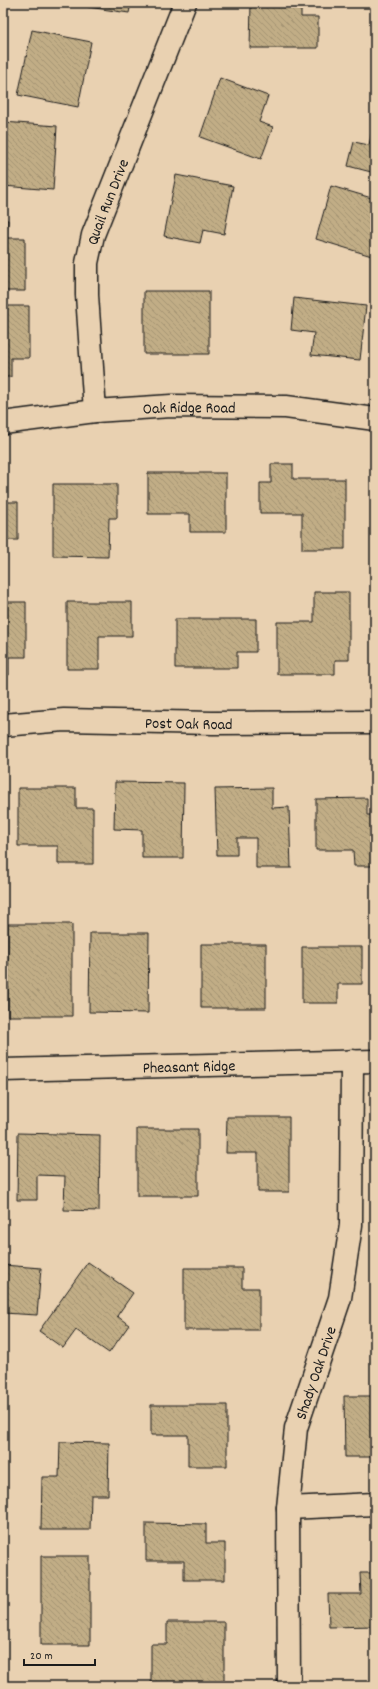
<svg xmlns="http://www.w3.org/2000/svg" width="378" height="1689" viewBox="0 0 378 1689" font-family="Dekko,sans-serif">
  <defs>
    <pattern id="building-back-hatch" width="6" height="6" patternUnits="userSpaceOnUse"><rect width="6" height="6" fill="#c1ad86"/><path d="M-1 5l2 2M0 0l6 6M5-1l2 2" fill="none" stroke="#a59473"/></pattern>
  </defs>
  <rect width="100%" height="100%" fill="#e9d1b1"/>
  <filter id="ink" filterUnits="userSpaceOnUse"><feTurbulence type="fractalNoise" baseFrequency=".025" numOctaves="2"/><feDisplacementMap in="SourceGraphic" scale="8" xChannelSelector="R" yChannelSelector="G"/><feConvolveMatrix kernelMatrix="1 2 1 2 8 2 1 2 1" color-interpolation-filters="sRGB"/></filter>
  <g filter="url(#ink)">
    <path fill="url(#building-back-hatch)" stroke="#1c1c1c" d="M88,3H131L129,13L88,7Z
      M251,3H301V17H318V48H250Z
      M32,30L91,42L78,107L18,95Z
      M220,78L268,96L259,122L273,127L261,159L200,137Z
      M375,118V173L348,166L354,142L369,145Z
      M3,122L57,126L53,190L3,186Z
      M176,175L233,186L224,234L203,230L200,243L164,236Z
      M331,186L375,199V257L316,239Z
      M3,220H8L7,238H25V291H3Z
      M144,291H209V354H144Z
      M294,298L366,306L360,360L311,355L314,333L291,330Z
      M3,306H29V358H11V377H3Z
      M271,464H293V479H345V549H302V513H260V483H271Z
      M148,473H226V532H190V514H148Z
      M53,484H117V518H109L108,557L53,556Z
      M3,502H18V540H3Z
      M314,592H349V660H335V674H277V622H314Z
      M3,602H26V657H9V675H3Z
      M67,602H132V636H99V669H67Z
      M175,619H256V652H237V668H175Z
      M115,782L184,783L183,858H142V830L114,829Z
      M18,788H76V808H93V864H58V846H18Z
      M272,788V808L289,807L291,868H256V838H237V855H217L215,789Z
      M367,798V815H375V866H354L353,850H316V799Z
      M8,924H72V1016H8Z
      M90,933H149L148,1013L89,1012Z
      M201,944H266V1008H201Z
      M302,947H362V984H338V1003H302Z
      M227,1117H289V1192H258V1153H226Z
      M137,1129H198V1196H137Z
      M18,1133L100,1135L99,1211L64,1210L65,1176L37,1175V1200H17Z
      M88,1262L133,1293L117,1316L129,1325L109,1353L76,1330L63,1348L39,1331Z
      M3,1265L41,1268L37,1315L3,1313Z
      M184,1268H242V1288H259V1330H184Z
      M344,1396H375V1457H345Z
      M151,1405H227V1466H188V1435H151Z
      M60,1442L109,1443L108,1495H91L90,1530H41L42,1477H59Z
      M146,1523L206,1524V1543H225V1580H184V1561H146Z
      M41,1556H90V1645H41Z
      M360,1573H375V1626L329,1627L328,1594H361Z
      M167,1622H224V1682H151V1644H167Z"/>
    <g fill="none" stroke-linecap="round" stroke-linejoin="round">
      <g stroke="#1c1c1c" stroke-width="25">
        <g id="street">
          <path id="s1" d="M95,411L87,295V263L93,235L185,3"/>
          <path id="s2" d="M3,423L95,411L171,406L286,407L375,419"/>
          <path id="s3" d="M3,725L64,720L213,723L375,722"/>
          <path id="s4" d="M3,1070L375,1061"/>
          <path d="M288,1508L375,1504"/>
          <path id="s5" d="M289,1686L288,1508L296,1428L340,1298L351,1225L352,1061"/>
        </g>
      </g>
      <use href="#street" stroke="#e9d1b1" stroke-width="22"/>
    </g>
  </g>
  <g text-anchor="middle" stroke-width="4" stroke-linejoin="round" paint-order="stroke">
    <g font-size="16" fill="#1c1c1c" stroke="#e9d1b1">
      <text dy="6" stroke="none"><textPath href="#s1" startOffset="213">Quail Run Drive</textPath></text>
      <text dy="6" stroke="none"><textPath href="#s2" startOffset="187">Oak Ridge Road</textPath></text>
      <text dy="6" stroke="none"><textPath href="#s3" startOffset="186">Post Oak Road</textPath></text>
      <text dy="6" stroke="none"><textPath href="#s4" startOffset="186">Pheasant Ridge</textPath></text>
      <text dy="6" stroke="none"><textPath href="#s5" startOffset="317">Shady Oak Drive</textPath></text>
    </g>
  </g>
  <rect width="378" height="1689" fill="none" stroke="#e9d1b1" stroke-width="16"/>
  <rect x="8" y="8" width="362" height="1673" fill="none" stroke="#1c1c1c" stroke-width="1.5" filter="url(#ink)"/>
  <path d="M24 1659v6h71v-6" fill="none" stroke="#1c1c1c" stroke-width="2"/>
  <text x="30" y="1659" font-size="12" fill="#1c1c1c" stroke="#e9d1b1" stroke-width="3" paint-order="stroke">20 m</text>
</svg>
